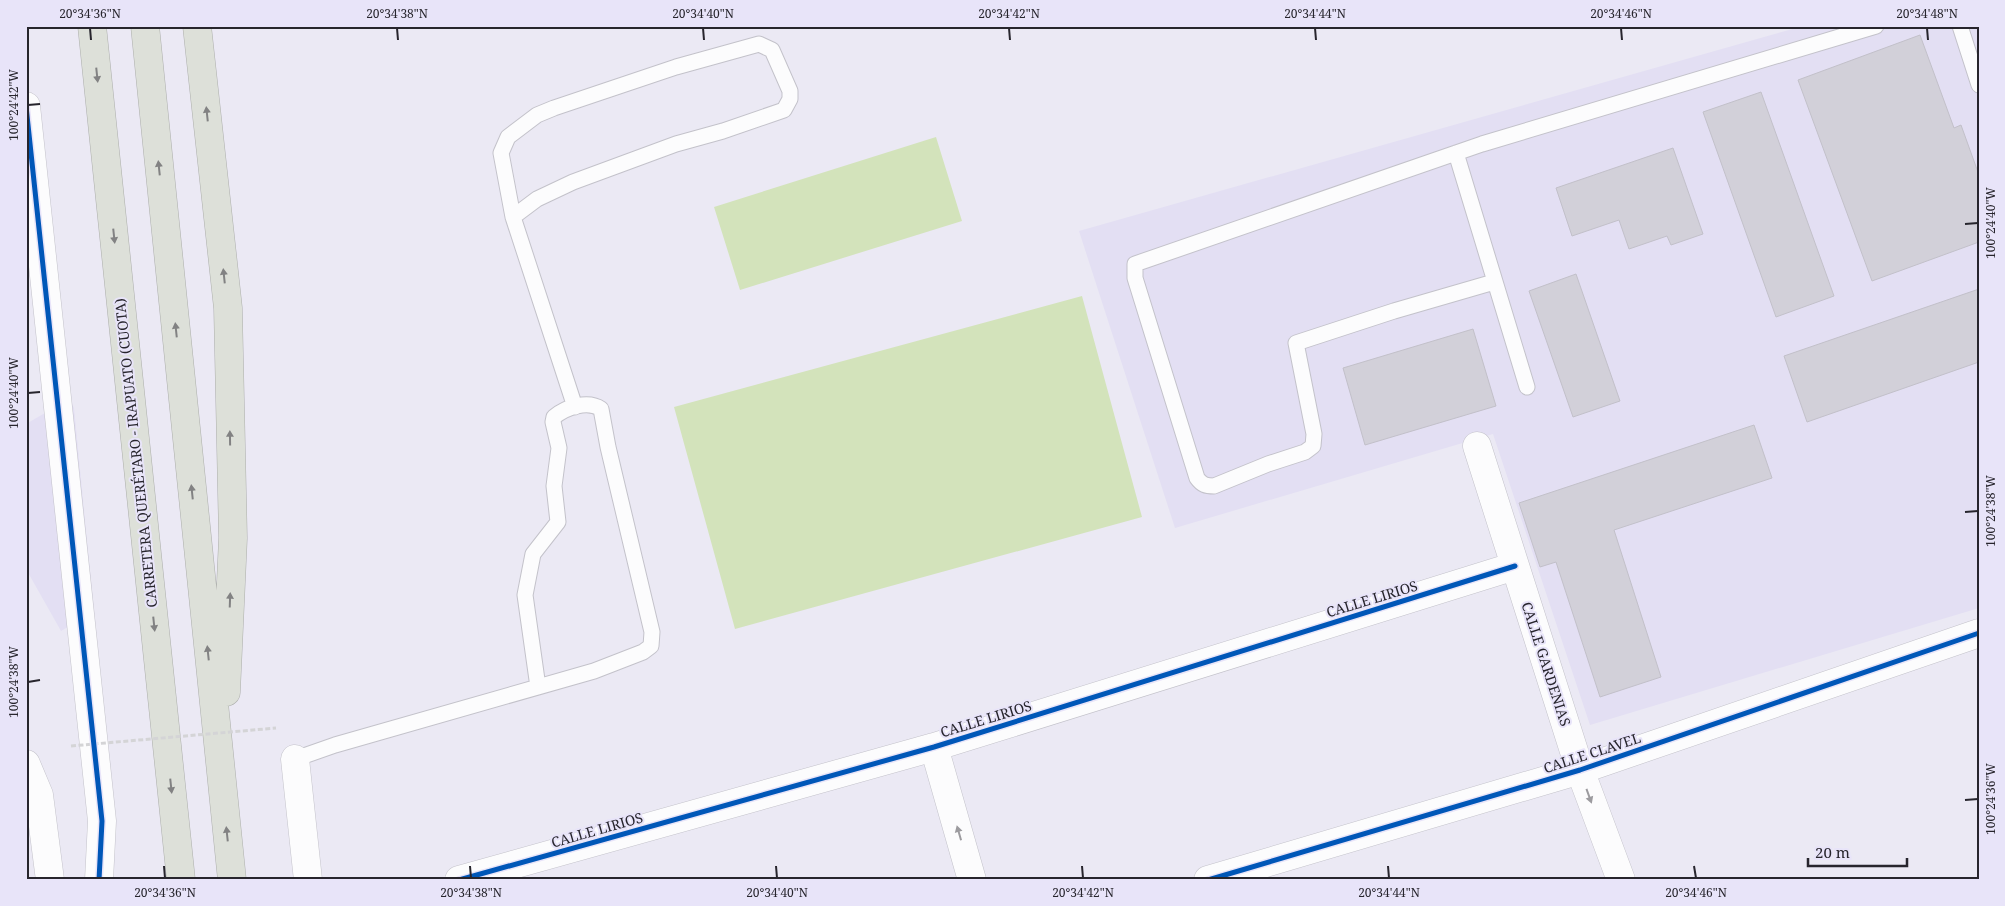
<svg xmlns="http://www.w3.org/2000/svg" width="2005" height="906" viewBox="0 0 2005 906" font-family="'Noto Serif',serif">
  <rect width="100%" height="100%" fill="#ebe9f4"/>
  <path fill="#e3dff3" d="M1803,26H1979V608L1590,725L1493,434L1175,528L1079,231Z
    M69,399L74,408L94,612L61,631L26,569V424Z"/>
  <path fill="#d3e3bb" d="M936,137L962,221L740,290L714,207Z
    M1082,296L1142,517L735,629L674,407Z"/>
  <path fill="#d2d0d9" stroke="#c2c0c9" d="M1920,35L1954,128L1961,125L1979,175V242L1872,281L1798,80Z
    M1761,92L1834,296L1776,317L1703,112Z
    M1673,148L1703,234L1671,245L1667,236L1629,249L1619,220L1572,236L1556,188Z
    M1576,274L1620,401L1573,417L1529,291Z
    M1979,289V362L1807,422L1784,356Z
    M1473,329L1496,406L1365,445L1343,368Z
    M1754,425L1772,478L1614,530L1661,677L1600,697L1556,562L1540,567L1519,503Z"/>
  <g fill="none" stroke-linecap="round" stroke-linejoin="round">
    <g stroke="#c3c2ca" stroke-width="17">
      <path id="service" d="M1960,26L1979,85
        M1456,153L1527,387
        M513,217L537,199L573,182L676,144L723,131L784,110L790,99V91L772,50L759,44L676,67L554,108L537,115L508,137L501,153L513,217L575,407
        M1494,282L1394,311L1296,343L1314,434L1313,446L1305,452L1268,464L1214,486C1206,486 1202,485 1197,478L1135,278V264L1482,144L1876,26
        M295,759L335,745L594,671L643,652L651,646L652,632L608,447L601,409C588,400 566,407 554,417L553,422L559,448L554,486L558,522L533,554L525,595L538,687"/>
    </g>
    <g stroke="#c3c2ca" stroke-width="29">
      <path id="minor" d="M1477,446L1580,770L1621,880
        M934,747L972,880
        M295,759L308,880
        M26,764L39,795L50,880
        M459,880L934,747L1515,566
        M1208,880L1580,770L1979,633"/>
    </g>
    <g stroke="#c3c2ca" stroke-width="29">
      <path id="tertiary" d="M26,106L102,821L99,880"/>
    </g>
    <g stroke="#acaeab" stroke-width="29">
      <path id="motorway" d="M92,26L181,880
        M145,26L232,880
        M197,26L228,308L233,538L226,692"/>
    </g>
    <use href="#service" stroke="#fcfcfd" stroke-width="15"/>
    <use href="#minor" stroke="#fcfcfd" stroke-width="28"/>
    <use href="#tertiary" stroke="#fcfcfd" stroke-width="28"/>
    <use href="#motorway" stroke="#dde0d9" stroke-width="28"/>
    <path stroke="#d4d4d6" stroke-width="3" stroke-dasharray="5 2.5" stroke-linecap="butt" d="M71,746L276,728"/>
    <g stroke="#e8e4f9" stroke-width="8">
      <path id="cycleway" d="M26,106L102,821L99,880
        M459,880L934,747L1515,566
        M1208,880L1580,770L1979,633"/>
    </g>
    <use href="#cycleway" stroke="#0057b8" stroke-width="5"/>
  </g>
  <defs><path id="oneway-solid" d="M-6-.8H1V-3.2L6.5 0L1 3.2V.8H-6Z" transform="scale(1.25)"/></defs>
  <g fill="#828283">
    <use href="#oneway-solid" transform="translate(97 75) rotate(84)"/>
    <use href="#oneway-solid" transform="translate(207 114) rotate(-96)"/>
    <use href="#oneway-solid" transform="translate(159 168) rotate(-96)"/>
    <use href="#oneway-solid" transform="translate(114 236) rotate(84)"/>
    <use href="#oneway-solid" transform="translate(224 276) rotate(-96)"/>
    <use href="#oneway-solid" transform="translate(176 330) rotate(-96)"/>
    <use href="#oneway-solid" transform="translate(230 438) rotate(-91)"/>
    <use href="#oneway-solid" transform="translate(192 492) rotate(-96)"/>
    <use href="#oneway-solid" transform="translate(230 600) rotate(-88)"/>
    <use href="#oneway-solid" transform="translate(154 624) rotate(84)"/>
    <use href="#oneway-solid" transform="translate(208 653) rotate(-96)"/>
    <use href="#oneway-solid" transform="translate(171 786) rotate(84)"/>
    <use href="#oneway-solid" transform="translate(227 834) rotate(-96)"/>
  </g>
  <g fill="#9c9b9f">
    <use href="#oneway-solid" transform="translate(1589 796) rotate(70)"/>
    <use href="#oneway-solid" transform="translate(959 833) rotate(-106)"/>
  </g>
  <path fill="none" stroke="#27252d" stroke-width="2" d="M90,28L91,40M397,28L398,40M703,28L704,40M1009,28L1010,40M1315,28L1316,40M1621,28L1622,40M1927,28L1928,40M28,105L40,104M1965,224L1978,223M28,393L40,392M1965,512L1978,511M28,682L40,680M1965,800L1978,799M164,866L165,878M470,866L471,878M776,866L777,878M1082,866L1083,878M1388,866L1389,878M1694,866L1696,878"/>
  <g text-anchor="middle" stroke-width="4" stroke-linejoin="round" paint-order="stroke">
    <g font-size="14" fill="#27252d" stroke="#e8e4f9">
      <text transform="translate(136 453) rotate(-96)" y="5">CARRETERA QUERÉTARO - IRAPUATO (CUOTA)</text>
      <text transform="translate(1372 599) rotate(-17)" y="5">CALLE LIRIOS</text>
      <text transform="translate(1546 664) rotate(72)" y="5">CALLE GARDENIAS</text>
      <text transform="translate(986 719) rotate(-17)" y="5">CALLE LIRIOS</text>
      <text transform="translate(1592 753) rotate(-18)" y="5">CALLE CLAVEL</text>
      <text transform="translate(597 830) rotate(-16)" y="5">CALLE LIRIOS</text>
    </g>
  </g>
  <rect width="2005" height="906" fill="none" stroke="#e8e4f9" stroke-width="55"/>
  <path d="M1808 858v8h99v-8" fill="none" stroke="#27252d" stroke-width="2.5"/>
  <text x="1815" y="858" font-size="15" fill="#27252d" stroke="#e8e4f9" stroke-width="4" paint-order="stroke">20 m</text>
  <rect x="28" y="28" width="1950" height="850" fill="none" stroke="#27252d" stroke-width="2"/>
  <g font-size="12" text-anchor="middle" fill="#27252d">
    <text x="90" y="18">20°34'36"N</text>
    <text x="397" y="18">20°34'38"N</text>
    <text x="703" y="18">20°34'40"N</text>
    <text x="1009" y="18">20°34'42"N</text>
    <text x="1315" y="18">20°34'44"N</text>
    <text x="1621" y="18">20°34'46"N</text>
    <text x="1927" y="18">20°34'48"N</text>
    <text transform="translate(14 105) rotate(-90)" y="4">100°24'42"W</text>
    <text transform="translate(1991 223) rotate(-90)" y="4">100°24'40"W</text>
    <text transform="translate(14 393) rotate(-90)" y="4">100°24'40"W</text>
    <text transform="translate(1991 511) rotate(-90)" y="4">100°24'38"W</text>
    <text transform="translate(14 682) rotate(-90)" y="4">100°24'38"W</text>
    <text transform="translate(1991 799) rotate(-90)" y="4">100°24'36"W</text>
    <text x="165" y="897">20°34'36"N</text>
    <text x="471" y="897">20°34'38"N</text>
    <text x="777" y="897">20°34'40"N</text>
    <text x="1083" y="897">20°34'42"N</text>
    <text x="1389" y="897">20°34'44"N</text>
    <text x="1696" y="897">20°34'46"N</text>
  </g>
</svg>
